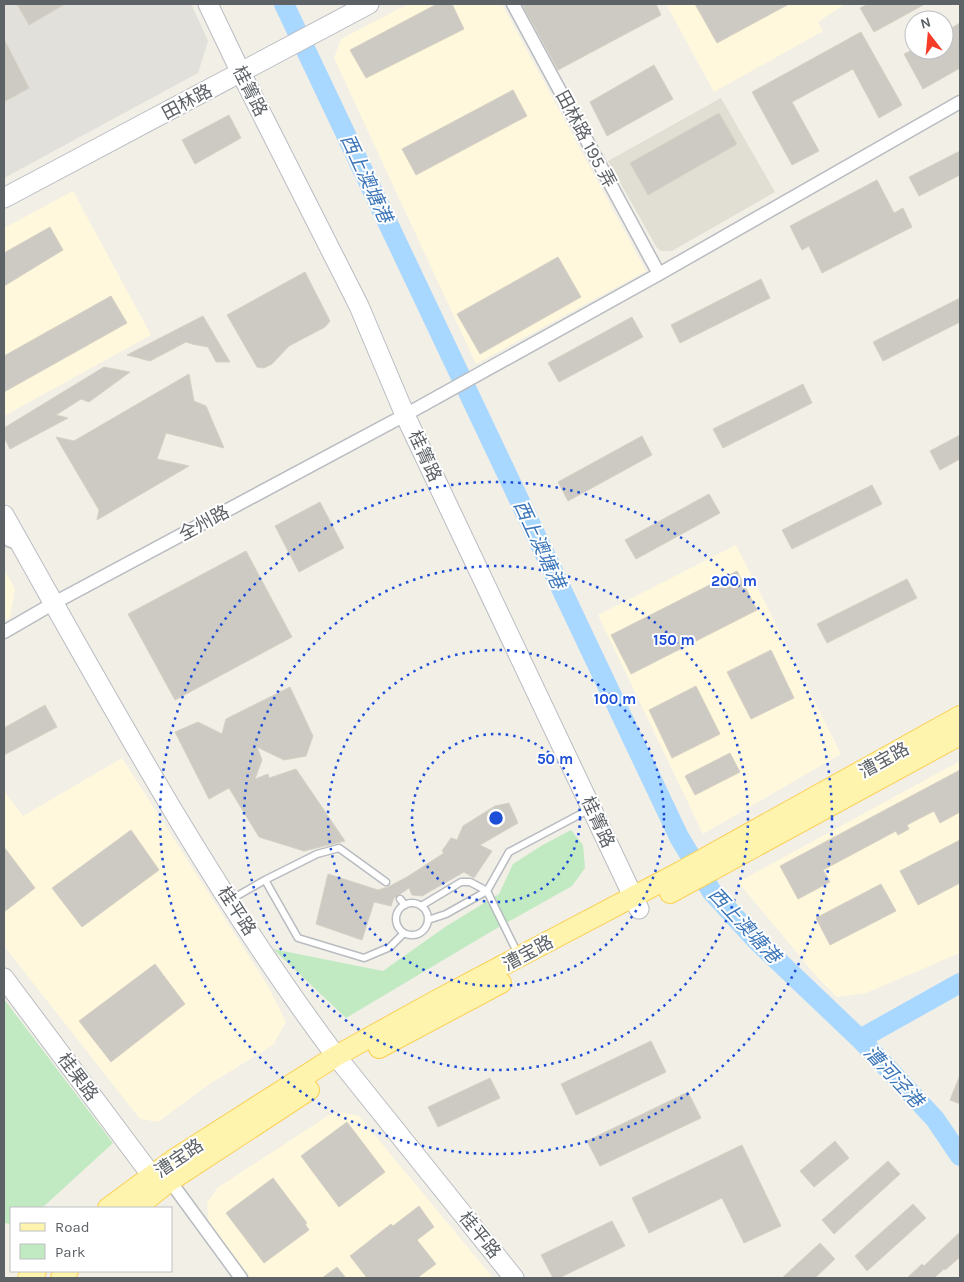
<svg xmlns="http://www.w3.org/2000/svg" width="964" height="1282" viewBox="0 0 964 1282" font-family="Karla,'Noto Sans SC',sans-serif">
  <rect width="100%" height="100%" fill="#f1efe6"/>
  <path fill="#fff8dd" d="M408,4H502L646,271L476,364L334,58L341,39Z
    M666,4H845L818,22L823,31L714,92Z
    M73,191L151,335L4,416V228Z
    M736,545L841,754L703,834L598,615Z
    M4,569L15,589L10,618L4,621Z
    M122,758L268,986L286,1022L273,1045L208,1085L158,1122L140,1119L4,946V791L23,816Z
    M960,761V953L866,993L837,997L817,977L738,882Z
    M340,1112L359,1116L493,1278H249L208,1220L207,1203L217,1188L329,1115Z"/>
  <path fill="#e1e0da" d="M4,4H191L208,41L198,73L4,178Z"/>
  <path fill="#e1ded4" d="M721,98L775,192L672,251H661L657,248L608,161Z"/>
  <path fill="#c1eac2" d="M571,830L583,845L585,868L572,886L492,931L346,1018L273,949L383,971L445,927L499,894L513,864L541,846Z
    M4,999L113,1143L42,1208H11V1224L4,1223Z"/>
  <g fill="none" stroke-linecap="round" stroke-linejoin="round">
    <path stroke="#a8d7ff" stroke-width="20" d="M284,4L679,837L712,892L756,940L860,1039L935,1119L960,1156
      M860,1039L960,983"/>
  </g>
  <path fill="#cccac3" stroke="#d6d1c4" d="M17,4H65L29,25Z
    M437,4H452L464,29L366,78L350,50Z
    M522,4H656L661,15L558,70Z
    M695,4H789L717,43Z
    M868,4H925L874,32L860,8Z
    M960,23V68L923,89L904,54L912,50H944V32Z
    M861,32L902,105L879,118L853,69L792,102L819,151L792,165L752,92Z
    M4,39L29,88L4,102Z
    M654,65L673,99L607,136L590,102Z
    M513,90L527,116L416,175L402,149Z
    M719,113L737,144L648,195L630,163Z
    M229,115L241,138L195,164L182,140Z
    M960,151V175L919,196L909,177Z
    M877,180L894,213L903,208L912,227L822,273L809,246L802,250L790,226Z
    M50,227L63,250L4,286V253Z
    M558,257L581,297L480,354L457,314Z
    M305,272L330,321L325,327L289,346L272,364L264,368L257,367L227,315Z
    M761,279L770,298L680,343L671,325Z
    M111,296L127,323L4,392V356Z
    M960,298V322L883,361L873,342Z
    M203,316L230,362H216L208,347L192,344L186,342L150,361L127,355Z
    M632,317L643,337L559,382L548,363Z
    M104,367L130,372L89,402L81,399L56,415L68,418L10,449L4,437V428Z
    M189,374L194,401L206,406L224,448L166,433L157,459L189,466L97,520L99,510L56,437L74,441Z
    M803,384L812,403L723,448L713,429Z
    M960,435V459L940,470L930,451Z
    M642,436L652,455L568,501L558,482Z
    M872,485L882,504L792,549L782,530Z
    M709,494L720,513L636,559L625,540Z
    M320,502L344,548L299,572L275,526Z
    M246,551L292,637L175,700L128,614Z
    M737,571L757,610L631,674L611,635Z
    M907,579L917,598L827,643L817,624Z
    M771,650L794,698L751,719L727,672Z
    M696,686L720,734L672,758L649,710Z
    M290,687L313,736L306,756L284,760L257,747L262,760L255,779L268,774L269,778L296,769L345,841L304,851L259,837L229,788L209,799L175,732L198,722L222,734L226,719Z
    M45,705L57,727L4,755V728Z
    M730,753L740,772L695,795L685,776Z
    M960,770V812L940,823L934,811L907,825L909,829L898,835L896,831L823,870L830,882L798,899L780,866Z
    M509,803L518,823L480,845L492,851L474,878L464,872L422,896L412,895L409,888L394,898L391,906L374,902L362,940L316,924L328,874L378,890L388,887L407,877L444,853L442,851L451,838L457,840L463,826L495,806Z
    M131,830L159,870L82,927L52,888Z
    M960,840V883L918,905L900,871Z
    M4,847L35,888L4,912Z
    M881,884L896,911L830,945L816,918Z
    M155,964L185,1004L111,1062L79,1021Z
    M651,1041L666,1072L576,1115L561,1084Z
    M960,1075V1104L950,1100Z
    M490,1078L500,1098L438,1127L428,1107Z
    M688,1092L701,1118L600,1166L587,1141Z
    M347,1122L385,1172L339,1207L301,1156Z
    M835,1141L849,1158L814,1187L800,1171Z
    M742,1145L781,1226L744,1243L722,1198L649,1233L632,1198Z
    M888,1161L900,1174L834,1234L822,1220Z
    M273,1178L307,1223L305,1224L309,1230L264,1263L226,1213Z
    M913,1204L926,1218L867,1271L855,1256Z
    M419,1206L434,1227L417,1240L436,1264L417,1278H367L350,1256L391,1224L393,1226Z
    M612,1221L625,1246L559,1278H553L541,1255Z
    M960,1232V1257L945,1270L944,1269L934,1278H907L922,1264L924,1266Z
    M820,1243L835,1259L815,1278H782Z
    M337,1267L346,1278H322Z"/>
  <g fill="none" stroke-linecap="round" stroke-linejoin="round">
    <g stroke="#b8bcc0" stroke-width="9">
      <path id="lane" d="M4,536L8,543L16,546
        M386,882L339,848L317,854L265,880L298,938L364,958L390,947L404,933
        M400,899L405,905
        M230,900L265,880
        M396 919a16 16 0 1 1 32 0a16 16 0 1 1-32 0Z
        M421,906L461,882H470L487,891
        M428,920L446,914L487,891
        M518,954L487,891L509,852L590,809"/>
    </g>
    <g stroke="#b8bcc0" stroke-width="15">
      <path id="street" d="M513,4L659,274
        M4,632L54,603L405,415L659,274L960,102
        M170,1181L241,1278"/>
    </g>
    <g stroke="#b9bcc2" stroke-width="21">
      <path id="secondary" d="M208,4L241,73L359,306L405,415L639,909
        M4,198L369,4
        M4,515C108,699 209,887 336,1056L514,1278
        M4,978L152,1176"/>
    </g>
    <g stroke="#fbd055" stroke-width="22">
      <path id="primary" d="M670,893L960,735
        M379,1048L501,983
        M108,1208L173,1160L336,1056L437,1000L680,872L960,716
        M136,1208L170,1181L309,1090
        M28,1278L36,1271
        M61,1278L68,1271"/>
    </g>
    <use href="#lane" stroke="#fff" stroke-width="6"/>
    <use href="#street" stroke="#fff" stroke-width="12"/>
    <use href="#secondary" stroke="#fff" stroke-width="19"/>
    <use href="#primary" stroke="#fff4ad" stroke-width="20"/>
  </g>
  <g fill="none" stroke="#1d4ed8" stroke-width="2.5" stroke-dasharray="2.5 5">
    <circle cx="496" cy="818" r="84"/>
    <circle cx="496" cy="818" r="168"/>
    <circle cx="496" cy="818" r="252"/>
    <circle cx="496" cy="818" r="336"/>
  </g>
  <g text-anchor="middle" stroke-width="4" stroke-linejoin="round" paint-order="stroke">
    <g font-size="18" fill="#5d6267" stroke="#fff">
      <text transform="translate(250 91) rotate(63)" y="6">桂箐路</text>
      <text transform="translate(187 102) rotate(-28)" y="6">田林路</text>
      <text transform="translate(586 139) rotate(62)" y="6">田林路 195 弄</text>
      <text transform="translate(425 456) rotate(65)" y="6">桂箐路</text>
      <text transform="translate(204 523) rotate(-28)" y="6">全州路</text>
      <text transform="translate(884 760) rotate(-29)" y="6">漕宝路</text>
      <text transform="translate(598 822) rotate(65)" y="6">桂箐路</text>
      <text transform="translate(237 911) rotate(57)" y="6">桂平路</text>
      <text transform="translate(528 953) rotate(-28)" y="6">漕宝路</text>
      <text transform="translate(78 1077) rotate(53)" y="6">桂果路</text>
      <text transform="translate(179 1158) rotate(-34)" y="6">漕宝路</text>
      <text transform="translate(480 1235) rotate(51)" y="6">桂平路</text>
    </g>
    <g font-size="19" font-style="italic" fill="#3c76b9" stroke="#fff">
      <text transform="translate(367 178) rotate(65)" y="7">西上澳塘港</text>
      <text transform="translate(540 544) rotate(65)" y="7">西上澳塘港</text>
      <text transform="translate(745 925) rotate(47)" y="7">西上澳塘港</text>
      <text transform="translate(894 1076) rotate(47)" y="7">漕河泾港</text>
    </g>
  </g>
  <circle cx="496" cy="818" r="8" fill="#1d4ed8" stroke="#fff" stroke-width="2.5"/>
  <g font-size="15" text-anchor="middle" font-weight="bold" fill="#1d4ed8" stroke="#fff" stroke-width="4" stroke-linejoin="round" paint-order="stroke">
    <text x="734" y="586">200 m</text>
    <text x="674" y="645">150 m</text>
    <text x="615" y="704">100 m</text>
    <text x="555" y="764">50 m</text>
  </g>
  <rect width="964" height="1282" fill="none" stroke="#5d6267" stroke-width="10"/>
  <rect x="10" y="1207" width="162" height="65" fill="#ffffff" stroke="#bec0c2"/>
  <rect x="20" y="1223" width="25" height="8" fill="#fff4ad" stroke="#bec0c2"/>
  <text x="55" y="1232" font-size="15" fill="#5d6267">Road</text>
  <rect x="20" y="1244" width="25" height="15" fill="#c1eac2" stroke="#bec0c2"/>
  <text x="55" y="1257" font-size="15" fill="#5d6267">Park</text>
  <g transform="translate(929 35) rotate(344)"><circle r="24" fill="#ffffff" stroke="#bec0c2"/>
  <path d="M0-4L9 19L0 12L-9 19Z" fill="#f53c28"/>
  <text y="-8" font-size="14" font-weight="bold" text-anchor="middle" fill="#5d6267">N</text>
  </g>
</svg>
